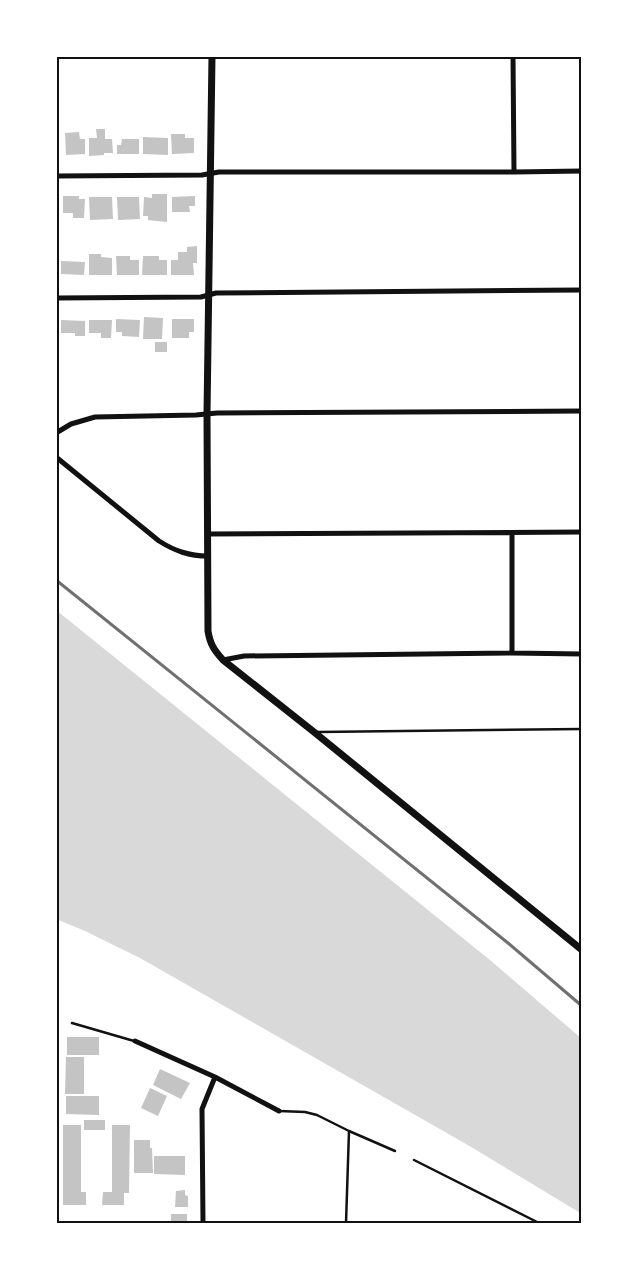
<svg xmlns="http://www.w3.org/2000/svg" width="638" height="1279" viewBox="0 0 638 1279" font-family="Cabin,sans-serif">
  <rect width="100%" height="100%" fill="#fff"/>
  <path fill="#d9d9d9" d="M56,610L490,960L582,1039V1214L473,1148L140,958L85,931L56,919Z"/>
  <path fill="#c4c4c4" d="M96,129H105V139H112L113,153H104V155L89,156V138H97Z
    M79,132L80,139H85V154L66,155L65,133Z
    M171,134H185V138H194V153L172,154Z
    M143,137L168,138V155L143,154Z
    M122,139H139V154H117V145H121Z
    M152,194H167V222L148,220V216H143L144,197L152,198Z
    M63,196H79V199H85L84,218H73V213H63Z
    M195,196V206H189L190,212H172V197Z
    M89,197H112L113,219L90,220Z
    M117,197H139L140,219L118,220Z
    M197,246V263H193L194,275H171V260H178V252H187V247Z
    M89,254H101V257L112,258V275H89Z
    M116,256H130V260H139V275H117Z
    M143,256H159V260H167V275H142Z
    M61,261L85,262L84,275L61,274Z
    M144,317L163,318L162,339H143Z
    M116,319L140,320L139,337L122,336V332H116Z
    M172,319H194V332H189V338H172Z
    M61,320L85,321V336H75V333H61Z
    M89,320H112L111,338H101V333H89Z
    M155,342H167V352H155Z
    M67,1037H99V1055H67Z
    M66,1057H84V1094H65Z
    M160,1069L190,1083L181,1099L153,1085Z
    M150,1088L167,1096L158,1116L141,1108Z
    M66,1096H99V1115L66,1114Z
    M84,1120H105V1130H84Z
    M63,1125H81V1192H86V1205H63Z
    M112,1125H130L129,1193H124V1205H102L103,1192H112Z
    M134,1140H150V1148H152L153,1173H134Z
    M154,1156H185V1175L154,1174Z
    M185,1190V1195L188,1196V1207H175L176,1191Z
    M171,1214H187V1223H171Z"/>
  <g fill="none" stroke-linecap="round" stroke-linejoin="round">
    <path stroke="#111" stroke-width="2.5" d="M318,732L582,729
      M72,1023L134,1041
      M279,1111L305,1112L317,1115L349,1131L346,1223
      M349,1131L395,1151
      M414,1160L539,1223"/>
    <path stroke="#111" stroke-width="5" d="M513,56L514,172
      M56,176L202,175L219,172H514L582,171
      M56,298L201,297L216,293L582,290
      M56,433L71,424L95,417L196,415L217,413L582,411
      M56,457L159,541C175,551 189,556 208,556
      M208,534L582,532
      M512,653V533
      M223,660L244,656L512,653L582,654
      M135,1041L215,1077L279,1111
      M203,1223L202,1109L215,1077"/>
    <path stroke="#111" stroke-width="7" d="M212,56L207,414L208,631C210,644 214,650 223,660L314,732L582,950"/>
    <path stroke="#707070" stroke-width="3" d="M56,580L508,943L582,1006"/>
  </g>
  <rect width="638" height="1279" fill="none" stroke="#ffffff" stroke-width="115"/>
  <rect x="58" y="58" width="522" height="1164" fill="none" stroke="#111" stroke-width="2"/>
</svg>
